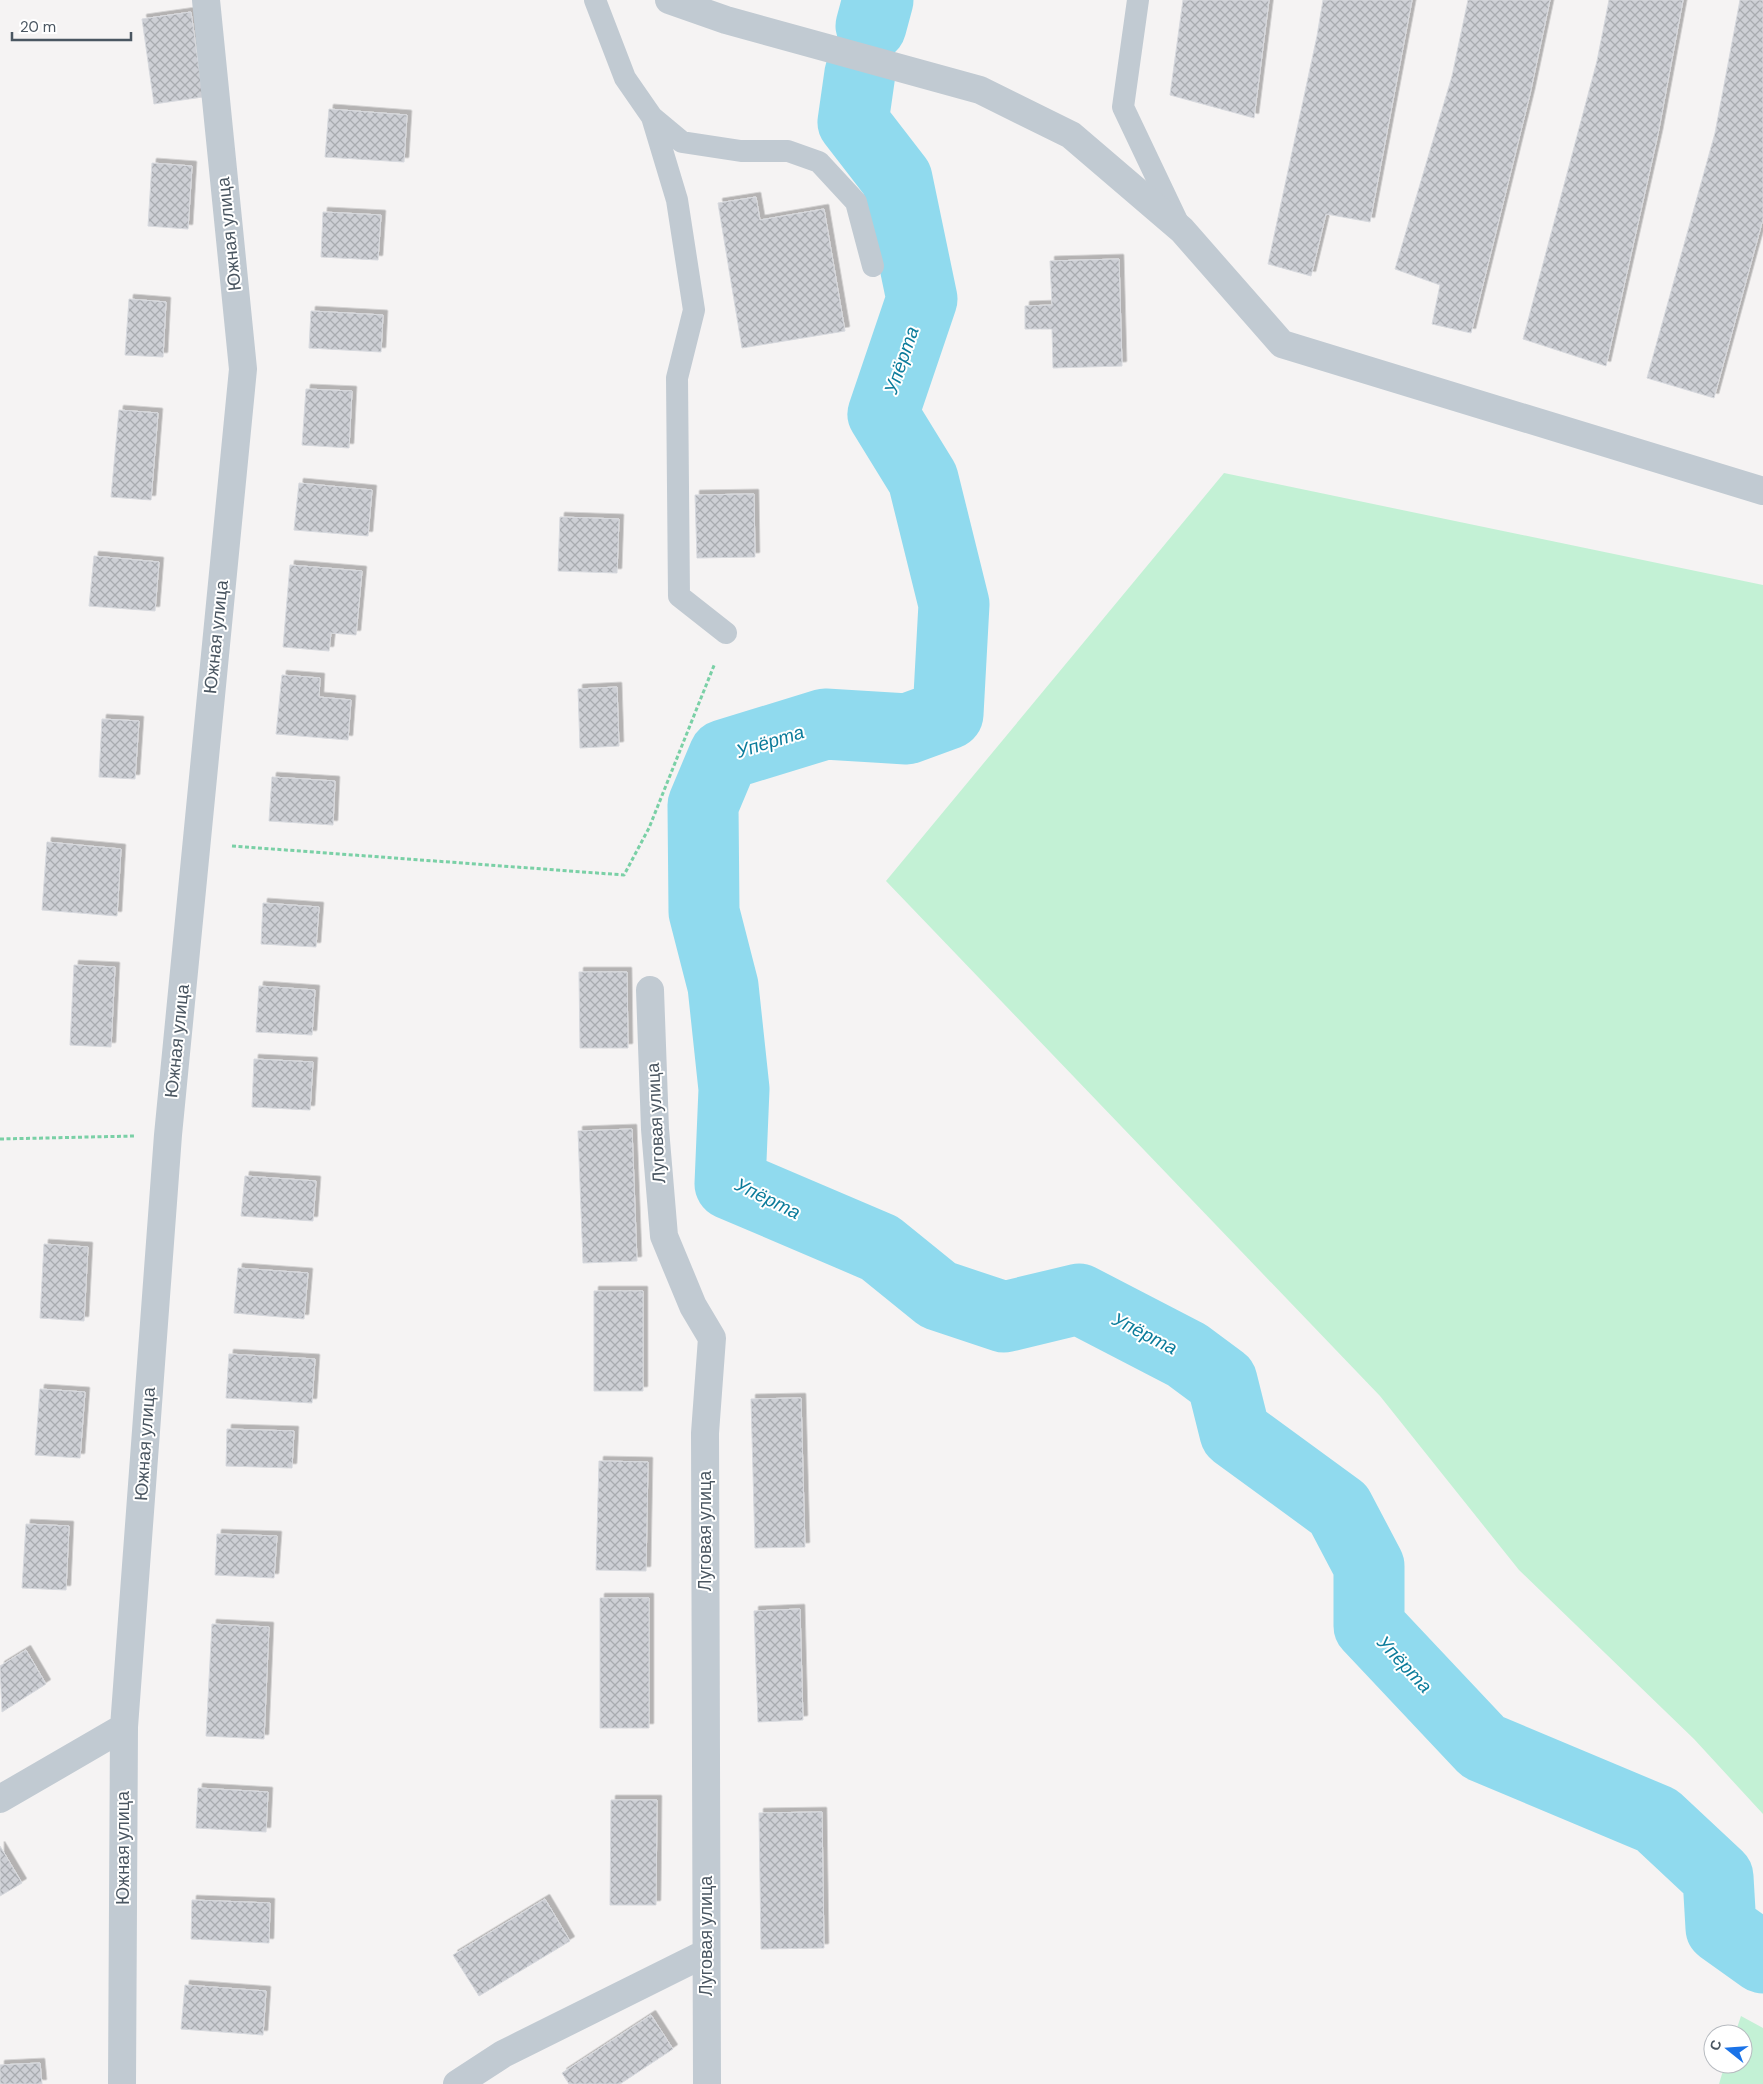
<svg xmlns="http://www.w3.org/2000/svg" width="1763" height="2084" viewBox="0 0 1763 2084" font-family="'DM Sans',sans-serif">
  <defs>
    <pattern id="building-cross-hatch" width="8" height="8" patternUnits="userSpaceOnUse" patternTransform="scale(1.25)"><rect width="8" height="8" fill="#cdcfd5"/><path d="M0 0l8 8M0 8l8-8" fill="none" stroke="#a8abb0"/></pattern>
    <filter id="shadow"><feDropShadow dx="4.5" dy="-4.5" stdDeviation="0" flood-color="#0004"/></filter>
  </defs>
  <rect width="100%" height="100%" fill="#f5f3f3"/>
  <path fill="#c3f1d5" d="M1224,473L1763,585V1814L1694,1739L1519,1570L1380,1396L886,881Z
    M1741,2016L1763,2028V2084H1719L1725,2064H1743V2034H1735Z"/>
  <g fill="none" stroke-linecap="round" stroke-linejoin="round">
    <path stroke="#90daee" stroke-width="71" d="M871,26L878,0
      M860,73L853,122L897,179L922,299L883,414L923,479L954,604L948,714L907,729L825,724L724,755L703,805L704,912L723,986L734,1089L730,1184L880,1248L938,1295L1004,1317L1079,1299L1187,1355L1222,1381L1235,1433L1339,1509L1369,1566V1626L1483,1747L1657,1820L1718,1877L1721,1928L1763,1958"/>
  </g>
  <path fill="url(#building-cross-hatch)" stroke="#d7d9de" filter="url(#shadow)" d="M1183,0H1269L1254,118L1170,95Z
    M1323,0H1412L1370,222L1326,214L1311,276L1268,264L1317,36Z
    M1468,0H1550L1530,94L1471,333L1432,324L1440,285L1395,269L1452,76Z
    M1609,0H1683L1658,134L1606,366L1523,339L1597,61Z
    M1740,0H1763V219L1714,398L1647,378L1715,133Z
    M191,12L203,97L154,104L142,19Z
    M329,109L407,115L404,162L325,157Z
    M152,163L192,166L188,229L148,226Z
    M756,197L760,220L824,209L845,331L742,348L718,203Z
    M323,212L381,215L378,260L321,257Z
    M1119,259L1122,366L1053,368L1052,329H1025V306L1052,305L1050,261Z
    M129,299L166,302L163,357L125,355Z
    M311,311L383,315L381,352L309,348Z
    M306,389L352,391L349,448L302,445Z
    M119,410L158,413L151,500L111,497Z
    M299,483L372,490L368,536L294,530Z
    M754,494L755,557L697,558L695,495Z
    M560,517L619,519L617,573L558,571Z
    M94,556L159,562L155,611L89,606Z
    M290,565L362,571L356,635L331,633L329,651L283,647Z
    M282,675L320,678L319,697L351,700L348,740L276,734Z
    M617,687L619,746L580,748L578,689Z
    M102,719L139,721L135,779L99,777Z
    M272,777L335,781L333,825L269,821Z
    M47,842L121,849L117,916L42,910Z
    M263,903L319,907L316,947L261,944Z
    M74,965L115,967L111,1047L70,1045Z
    M579,972H627L628,1048H580Z
    M259,986L315,990L312,1035L256,1032Z
    M254,1059L313,1062L310,1110L252,1107Z
    M632,1129L637,1261L583,1263L578,1131Z
    M245,1176L316,1181L313,1221L241,1216Z
    M44,1244L88,1247L84,1321L40,1318Z
    M238,1268L308,1273L304,1319L234,1313Z
    M594,1291H643V1391H594Z
    M229,1354L315,1359L312,1403L226,1398Z
    M40,1389L85,1392L80,1458L35,1455Z
    M801,1398L805,1547L755,1548L751,1399Z
    M227,1429L294,1431L292,1468L226,1466Z
    M599,1461L648,1462L646,1571L596,1570Z
    M26,1524L69,1526L66,1590L22,1588Z
    M217,1534L277,1536L274,1578L215,1575Z
    M600,1598H649V1728H600Z
    M800,1609L803,1720L758,1722L754,1611Z
    M212,1624L269,1627L264,1739L206,1736Z
    M26,1650L46,1684L2,1712L0,1666Z
    M198,1788L268,1792L266,1832L196,1828Z
    M611,1800H657L656,1905H610Z
    M822,1812L824,1948L761,1949L759,1813Z
    M0,1846L22,1883L0,1896Z
    M545,1899L570,1941L479,1996L453,1955Z
    M192,1900L270,1903L269,1943L191,1939Z
    M185,1985L266,1991L263,2035L181,2029Z
    M651,2015L673,2049L620,2084H569L562,2073Z
    M40,2063L42,2084H0V2065Z"/>
  <g fill="none" stroke-linecap="round" stroke-linejoin="round">
    <path stroke="#7ad0a6" stroke-width="3" stroke-dasharray="4 2.5" stroke-linecap="butt" d="M232,846L624,875L649,828L715,663
      M0,1139L134,1136"/>
    <path stroke="#c1cad2" stroke-width="22" d="M595,0L625,78L652,117L682,142L741,151H788L819,162L856,202L873,266
      M1138,0L1123,107L1180,227
      M652,117L677,200L694,310L677,378L679,596L726,633"/>
    <path stroke="#c1cad2" stroke-width="28" d="M669,0L726,20L980,90L1071,135L1182,230L1282,344L1763,491
      M650,990L655,1129L664,1236L693,1306L712,1338L705,1433L707,2084
      M0,1799L124,1727
      M122,2084L124,1727L168,1135L243,369L206,0
      M457,2084L503,2054L706,1953"/>
  </g>
  <g text-anchor="middle" stroke-width="4" stroke-linejoin="round" paint-order="stroke">
    <g font-size="18" fill="#4a5661" stroke="#fff">
      <text transform="translate(229 234) rotate(-96)" y="6">Южная улица</text>
      <text transform="translate(216 637) rotate(-84)" y="6">Южная улица</text>
      <text transform="translate(177 1041) rotate(-84)" y="6">Южная улица</text>
      <text transform="translate(656 1123) rotate(-93)" y="6">Луговая улица</text>
      <text transform="translate(145 1444) rotate(-86)" y="6">Южная улица</text>
      <text transform="translate(705 1531) rotate(-90)" y="6">Луговая улица</text>
      <text transform="translate(123 1848) rotate(-90)" y="6">Южная улица</text>
      <text transform="translate(706 1936) rotate(-90)" y="6">Луговая улица</text>
    </g>
    <g font-size="19" font-style="italic" fill="#0c7c9b" stroke="#fff">
      <text transform="translate(901 360) rotate(-71)" y="7">Упёрта</text>
      <text transform="translate(770 741) rotate(-17)" y="7">Упёрта</text>
      <text transform="translate(768 1198) rotate(26)" y="7">Упёрта</text>
      <text transform="translate(1145 1333) rotate(27)" y="7">Упёрта</text>
      <text transform="translate(1405 1664) rotate(47)" y="7">Упёрта</text>
    </g>
  </g>
  <g transform="translate(1728 2049) rotate(287)"><circle r="24" fill="#ffffff" stroke="#b7bbc0"/>
  <path d="M0-4L9 19L0 12L-9 19Z" fill="#1a73e8"/>
  <text y="-8" font-size="14" font-weight="bold" text-anchor="middle" fill="#4a5661">С</text>
  </g>
  <path d="M12 32v8h119v-8" fill="none" stroke="#4a5661" stroke-width="2.5"/>
  <text x="20" y="32" font-size="15" fill="#4a5661" stroke="#ffffff" stroke-width="4" paint-order="stroke">20 m</text>
</svg>
